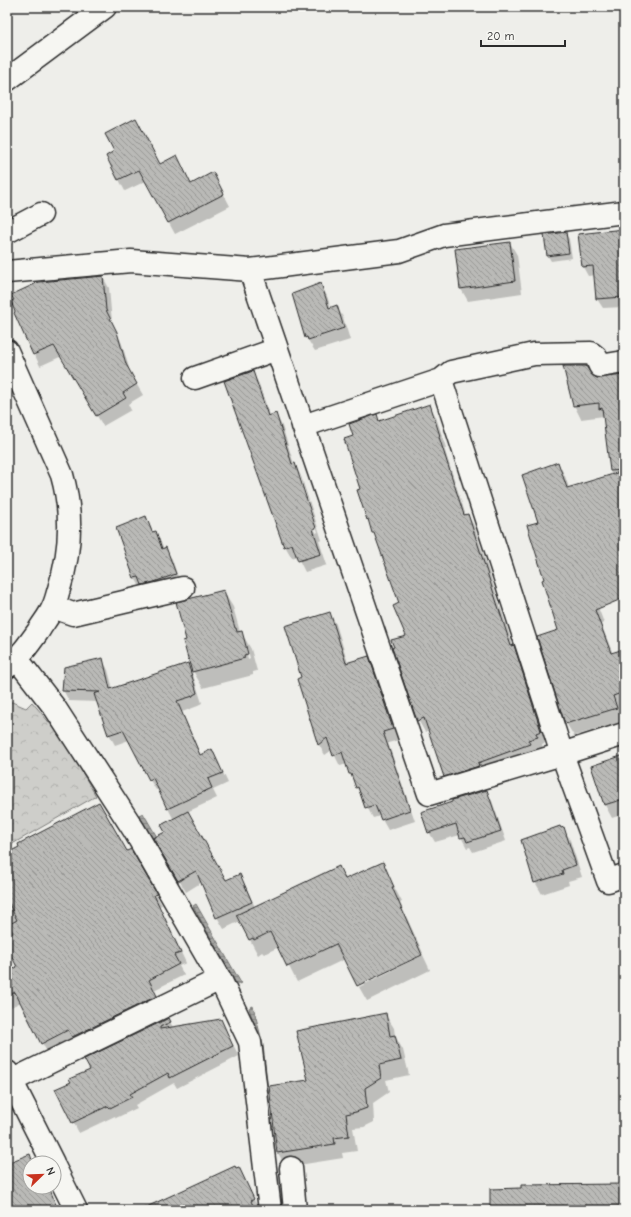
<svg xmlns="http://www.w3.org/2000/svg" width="631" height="1217" viewBox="0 0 631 1217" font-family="'Comic Neue',sans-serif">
  <defs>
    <pattern id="park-crowns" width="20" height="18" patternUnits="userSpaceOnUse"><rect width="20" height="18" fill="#cececa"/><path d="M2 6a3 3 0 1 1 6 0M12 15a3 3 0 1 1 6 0" fill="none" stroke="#b1b1ae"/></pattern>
    <pattern id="water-rules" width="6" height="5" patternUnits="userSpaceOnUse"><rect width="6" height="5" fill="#a6a6a3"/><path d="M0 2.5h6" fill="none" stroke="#878785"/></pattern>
    <pattern id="building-back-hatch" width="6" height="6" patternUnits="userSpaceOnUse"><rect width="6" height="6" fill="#babab7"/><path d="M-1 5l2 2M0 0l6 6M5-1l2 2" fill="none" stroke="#979795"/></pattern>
  </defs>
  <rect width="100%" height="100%" fill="#eeeeea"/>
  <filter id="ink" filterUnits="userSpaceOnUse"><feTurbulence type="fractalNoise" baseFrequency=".025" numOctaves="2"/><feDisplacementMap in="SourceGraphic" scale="8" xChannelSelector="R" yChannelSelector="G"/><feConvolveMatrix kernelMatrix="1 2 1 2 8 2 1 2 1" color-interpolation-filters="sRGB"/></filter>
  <g filter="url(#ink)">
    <path fill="url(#park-crowns)" stroke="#7c7c7a" d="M7,702H12L26,708L32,702L63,739L96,796L7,847Z"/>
    <path fill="url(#water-rules)" stroke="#757573" d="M143,813L182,880L177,883L139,815Z
      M196,904L241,983L237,985L193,906Z
      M253,1006L263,1045L281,1210H277L255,1028L249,1008Z"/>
    <path fill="#0003" fill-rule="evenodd" d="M107,157L183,168L192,185H219L230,206L175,234L146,181L125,191Z
      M624,230V307L603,308L597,299L595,275L588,276L583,267Z
      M565,233L569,239L572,258L551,261L548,256Z
      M510,243L517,255L522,293L468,301L461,289Z
      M103,277L109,288L112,322L122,344L131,375L143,395L128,404L131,410L103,426L62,356L40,366L15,313Z
      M320,284L327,296L331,308L336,306L343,317L350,340L315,351L306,337Z
      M252,372L259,384L270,416L276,415L282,426L294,464L301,476L322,540L319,541L327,565L305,572L297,556L292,558L285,546ZM298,475H300L318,532L316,533Z
      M591,376L597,379L624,376V584L593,594L604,623L601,624L613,654L624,650V721L574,736L566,723L559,630L545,580L539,522L558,463L565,476L569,488L611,476L604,416L581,419L574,405Z
      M430,406L436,417L446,448H444L466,516L468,515L474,526L513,646L520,658L547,742L542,744L543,748L533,751L451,787L445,776L428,730L425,732L418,720L407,636L400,604L378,541L367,519L361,490L354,437L377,416L380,422Z
      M145,517L154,533L156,532L164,549L165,548L172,559L181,586L142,590L135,578L117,528Z
      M223,591L233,607L240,632H241L251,649L257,671L253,672V675L203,688L193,671ZM245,645L247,648L250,658L248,659Z
      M329,613L336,624L348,663L368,657L374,668L399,740L388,743L415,821L388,830L380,816L373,818L357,788L347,764L340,766L332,750L325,755L319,745L298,679L303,678Z
      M102,659L108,670L113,689L187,665L193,675L202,703L198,705V706L182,712L201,756L212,750L228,783L213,790L217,798L187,812L226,881L240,876L246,887L255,907L338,867L346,880L382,864L402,902L400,903L423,953L358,985L345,959L297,982L279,947L264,954L262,952L258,955L240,921L224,929L217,917L202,882L186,892L154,838L166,832L174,820L158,789L156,790L150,780L129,740L115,745L109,734L98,702L69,701L63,690Z
      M624,756V814L612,818L605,805L592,767Z
      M486,791L492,801L506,841L473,852L470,847L467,848L460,835L435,842L429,832Z
      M563,828L570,840L582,877L568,881L569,885L542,894L535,882L561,829Z
      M130,850L162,905L159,906L186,963L179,966L184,975L154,990L162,1006L48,1054L21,1002L7,1009V974L19,968L7,945V855L126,852Z
      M624,889V900L621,891Z
      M423,955L430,970L367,1001L359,987Z
      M385,1014L394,1028L395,1036L403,1050L409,1075L386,1080L389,1092L373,1103L374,1122L364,1127L353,1128L357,1151L342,1153L343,1158L286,1167L278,1153L309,1081Z
      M168,1019L173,1027L220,1020L239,1056L177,1088L174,1083L135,1105L137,1108L116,1118L115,1116L79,1133L57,1090L72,1083L91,1071Z
      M239,1168L259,1210H141L236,1170Z"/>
    <path fill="url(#building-back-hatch)" stroke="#2b2b2b" d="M136,118L160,164L177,155L191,184L213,172L224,194L168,223L139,170L118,180L106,156L114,151L105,134Z
      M624,229V297L596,299L593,266L582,267L578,234Z
      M566,232L569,253L547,256L544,235Z
      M510,242L515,281L460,289L455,249Z
      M103,276L106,310L117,332L126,364L137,384L123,393L126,398L96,416L54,346L33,355L14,313L15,312L11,301L14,300L11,295L39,282Z
      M321,283L329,308L337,305L344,328L308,340L307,337L305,338L292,294Z
      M563,366H586L592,375L597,378L624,375V470L610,471L602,408L599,409V403L573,406Z
      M253,371L268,416L276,413L292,464L295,463L316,528L313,529L321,554L298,561L292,544L284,547L224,381Z
      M430,404L440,436L439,437L464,515L468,514L511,646L514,645L541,731L536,733L538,737L528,740L530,744L478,763L479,766L444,777L424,718L417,721L392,648L394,647L391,640L406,636L393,606L399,603L374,533H372L368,519L367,520L357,490L360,489L344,439L353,436L349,424L377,414L379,421Z
      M558,462L567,488L620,472L624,485V598L595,610L611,653L624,649V692L613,696L617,708L565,724L537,637L558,630L542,580L544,579L527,525L538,522L522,475Z
      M146,516L152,532L156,531L162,549L166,547L176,574L154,582L142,585L139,577L134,578L116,528Z
      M224,590L235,628H236L237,632L242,631L248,654L244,655L245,658L192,672L183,641L186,640L176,602Z
      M330,612L346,663L369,656L393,729L383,732L410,810L381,820L375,805L365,808L358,787L356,788L351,774H349L342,752L333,756L327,738L318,745L297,679L301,677L285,626Z
      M103,658L110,689L188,663L197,693L193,695V696L177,701L200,755L212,749L223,773L208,779L212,788L167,809L153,778L149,780L123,730L108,735L94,694L100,692L62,691L64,667Z
      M624,755V799L604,805L591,766Z
      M487,790L501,831L467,842L465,837L460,838L456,824L428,833L421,812L452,802V800Z
      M99,802L127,851L131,849L157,894L154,895L181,953L174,955L179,964L149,980L157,996L72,1037L68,1030L41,1044L15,992L7,996V973L17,967L7,947V936L13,933L8,925L17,920L7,900V853L19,847L18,844Z
      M188,811L226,880L240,874L252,902L216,918L196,871L178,881L153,838L165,832L161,825Z
      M560,826L561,828L564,827L576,865L562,870L563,874L534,883L521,840Z
      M383,862L394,887H392L422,955L357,986L336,944L287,967L270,932L254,940L253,938L249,940L236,915L339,866L345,879Z
      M386,1013L390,1036L395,1035L401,1060L379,1065L381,1078L365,1088L367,1108L356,1112L346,1114L349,1136L334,1138L335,1144L277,1153L269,1086L308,1080L296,1031Z
      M169,1018L171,1022L160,1027V1029L221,1019L233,1046L170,1078L168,1073L130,1094L132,1097L110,1108L108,1106L72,1123L55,1089L71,1082L69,1079L90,1070L84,1059Z
      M30,1154L33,1163H30V1187H49L58,1210H7V1163Z
      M235,1166L236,1168L239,1167L254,1199L251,1201L255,1210H140Z
      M624,1184V1210H490V1189L521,1188V1185Z"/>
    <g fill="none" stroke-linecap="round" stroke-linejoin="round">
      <g stroke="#2b2b2b" stroke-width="25">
        <path id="minor" d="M7,80L105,7
          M7,232L41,214
          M250,270L429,794L562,754L608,881L624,875
          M7,272L131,261L250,270L399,251L444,235L624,212
          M7,351L62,475C73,514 71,551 59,589C57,595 56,601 53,607C50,615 43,623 39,630C29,644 20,657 7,667
          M195,378L277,349
          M441,380L451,372L534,354L591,353L596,357L600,366L624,362
          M303,426L441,380L562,754L624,734
          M53,607L73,614L183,588
          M17,659L55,708L134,830L220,979L250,1042L270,1210
          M7,1072L53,1163
          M11,1081L220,979
          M54,1166L76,1210
          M291,1168L295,1210"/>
      </g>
      <use href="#minor" stroke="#f6f6f2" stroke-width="22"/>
    </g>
  </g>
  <rect width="631" height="1217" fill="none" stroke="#f6f6f2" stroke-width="24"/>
  <rect x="12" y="12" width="607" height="1193" fill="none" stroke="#2b2b2b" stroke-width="1.5" filter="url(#ink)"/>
  <g transform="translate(42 1175) rotate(67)"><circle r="19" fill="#f6f6f2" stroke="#a5a5a2"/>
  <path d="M0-3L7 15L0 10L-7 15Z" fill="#c8321e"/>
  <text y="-6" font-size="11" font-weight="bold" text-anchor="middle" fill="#2b2b2b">N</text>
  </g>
  <path d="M481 40v6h84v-6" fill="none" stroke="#2b2b2b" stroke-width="2"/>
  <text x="487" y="40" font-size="12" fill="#2b2b2b" stroke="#f6f6f2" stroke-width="3" paint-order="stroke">20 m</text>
</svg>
